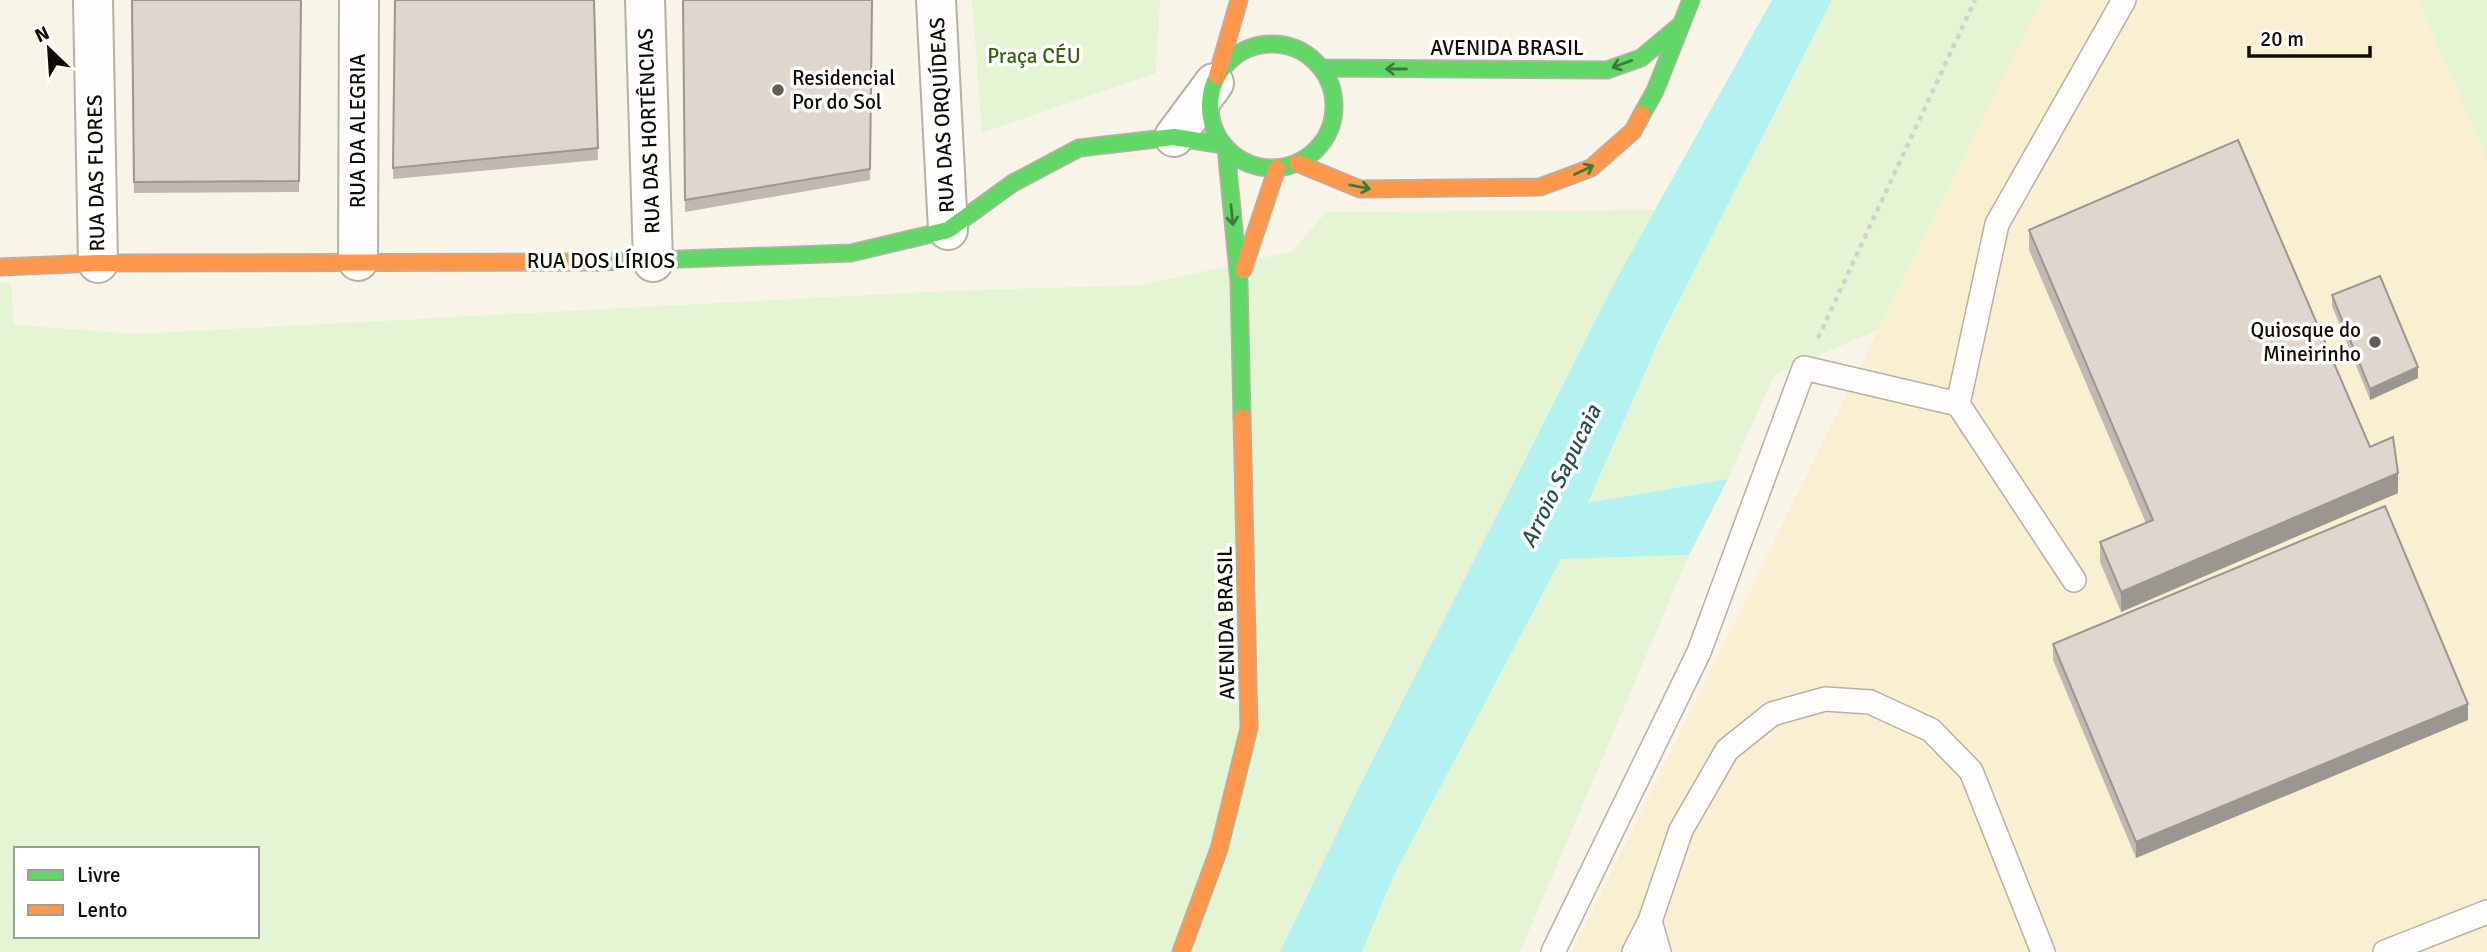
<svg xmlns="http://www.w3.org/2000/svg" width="2487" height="952" viewBox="0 0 2487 952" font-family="Signika,sans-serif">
  <rect width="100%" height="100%" fill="#f8f4e8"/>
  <path fill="#f9f0d1" d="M2041,0H2487V952H1572Z"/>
  <path fill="#e5f5d4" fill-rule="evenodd" d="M972,0H1160L1156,73L982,133Z
    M1832,0H2041L1879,329L1774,375L1728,479L1588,504L1660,338Z
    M2418,0H2487V159Z
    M1655,210L1617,278L1360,785L1280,952H0V283L11,282L14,325L136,334L945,291L1144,285L1293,251L1326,212ZM16,849H257V936H16Z
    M1689,555L1520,952H1362L1395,873L1561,559Z"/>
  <path fill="#b3f2f1" d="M1772,0H1832L1660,338L1588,503L1728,479L1689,555L1561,559L1395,873L1362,952H1280L1360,785L1617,278Z"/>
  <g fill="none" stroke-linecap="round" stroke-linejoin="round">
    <g stroke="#b5b1a5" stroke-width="26">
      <path id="lane" d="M1958,404L1997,224L2124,0
        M1650,921L1659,952
        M1553,952L1699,652L1804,368L1958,404L2074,580
        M1634,952L1650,921L1681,830L1727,750L1772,714L1825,699L1870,702L1931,730L1971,771L2043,952
        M2385,952L2487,912"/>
    </g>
    <g stroke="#b5b1a5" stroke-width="42">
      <path id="street" d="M93,0L98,263
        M645,0L653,262
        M936,0L948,230
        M1174,137L1214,83
        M358,261L359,0"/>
    </g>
    <g stroke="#b5b1a5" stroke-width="19">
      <path id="fast" d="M1210 106a62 62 0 1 1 124 0a62 62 0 1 1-124 0Z
        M1323,68L1607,70L1641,58L1678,27
        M1642,114L1655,91L1691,0
        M1226,148L1239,282L1242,417
        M598,262L851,253L948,230L1013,183L1079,148L1174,137L1223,145"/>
    </g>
    <g stroke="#b5b1a5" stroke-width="19">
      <path id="slow" d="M1217,76L1239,0
        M1297,163L1360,189L1540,187L1591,168L1633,131L1642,114
        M0,267L98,263L598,262
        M1243,270L1277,168
        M1181,952L1219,849L1249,728L1242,417"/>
    </g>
    <path stroke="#d3d1ce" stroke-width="4.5" stroke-dasharray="5 5" stroke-linecap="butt" d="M1818,338L1975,0"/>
    <use href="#lane" stroke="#fefdfc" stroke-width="23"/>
    <use href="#street" stroke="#fefdfc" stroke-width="38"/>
    <use href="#fast" stroke="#63d668" stroke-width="16"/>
    <use href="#slow" stroke="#ff974d" stroke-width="16"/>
  </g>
  <path fill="#c0b8b1" d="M131,0H301L299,192L134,193Z
    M395,0H594L598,160L393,179Z
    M683,0H872L870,180L685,212Z
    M2029,230L2370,447L2398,493L2121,612L2100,562V542L2146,523L2029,250Z
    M2332,295L2418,378L2370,400L2332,306Z
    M2053,644L2468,720L2136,858L2053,660Z"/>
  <path fill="#9c9690" d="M2418,367V378L2370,400V389Z
    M2398,473V493L2121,612V592Z
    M2468,704V720L2136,858V842Z"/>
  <path fill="#dfd6ce" stroke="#9c9690" stroke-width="2" d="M132,0H301L299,181L134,182Z
    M395,0H594L598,148L393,168Z
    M683,0H872L870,169L685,200Z
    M2238,140L2370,447L2393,437L2398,473L2121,592L2100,542L2153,520L2029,230Z
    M2380,276L2418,367L2370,389L2332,295Z
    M2385,506L2468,704L2136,842L2053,644Z"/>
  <defs><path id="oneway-shaft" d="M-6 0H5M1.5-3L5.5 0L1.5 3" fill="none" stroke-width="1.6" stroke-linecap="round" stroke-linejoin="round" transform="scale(1.75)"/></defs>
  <g stroke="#3d7b3a">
    <use href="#oneway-shaft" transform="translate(1622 64) rotate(160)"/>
    <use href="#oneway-shaft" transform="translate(1396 69) rotate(-180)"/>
    <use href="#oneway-shaft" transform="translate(1584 170) rotate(-25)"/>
    <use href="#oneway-shaft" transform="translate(1360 187) rotate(11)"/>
    <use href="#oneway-shaft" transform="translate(1232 215) rotate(84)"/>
  </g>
  <g fill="#615d52" stroke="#fff" stroke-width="2.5">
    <circle cx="778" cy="90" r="7"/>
    <circle cx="2375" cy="342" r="7"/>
  </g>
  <g text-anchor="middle" stroke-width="7" stroke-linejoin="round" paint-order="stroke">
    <g font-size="21" fill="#0f0b02" stroke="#fff">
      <text x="1507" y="55">AVENIDA BRASIL</text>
      <text transform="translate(942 115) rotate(-93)" y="7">RUA DAS ORQUÍDEAS</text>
      <text transform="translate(358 131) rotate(-90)" y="7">RUA DA ALEGRIA</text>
      <text transform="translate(649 131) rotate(-92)" y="7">RUA DAS HORTÊNCIAS</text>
      <text transform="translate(96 173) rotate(-91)" y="7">RUA DAS FLORES</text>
      <text x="601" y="268">RUA DOS LÍRIOS</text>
      <text transform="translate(1226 623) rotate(-91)" y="7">AVENIDA BRASIL</text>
    </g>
    <g font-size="21" fill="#356114" stroke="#fff">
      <text x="1034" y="63">Praça CÉU</text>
    </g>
    <g font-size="21" fill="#0f0b02" stroke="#fff" text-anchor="start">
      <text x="792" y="85">Residencial<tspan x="792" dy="24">Por do Sol</tspan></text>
      <text x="2361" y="337" text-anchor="end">Quiosque do<tspan x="2361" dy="24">Mineirinho</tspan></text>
    </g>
    <g font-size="23" font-style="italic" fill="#254f51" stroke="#fff">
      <text transform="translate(1560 476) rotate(-64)" y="8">Arroio Sapucaia</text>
    </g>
  </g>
  <rect x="14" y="847" width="245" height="91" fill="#ffffff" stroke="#9f9d9a" stroke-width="2"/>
  <rect x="28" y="870" width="35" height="10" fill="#63d668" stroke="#9f9d9a" stroke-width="2"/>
  <text x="77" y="882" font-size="21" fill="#0f0b02">Livre</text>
  <rect x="28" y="905" width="35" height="10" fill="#ff974d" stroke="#9f9d9a" stroke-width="2"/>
  <text x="77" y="917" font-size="21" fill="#0f0b02">Lento</text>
  <g transform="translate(49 49) rotate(335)" stroke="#ffffff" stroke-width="5" paint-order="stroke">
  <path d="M0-5L12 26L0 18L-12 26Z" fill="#0f0b02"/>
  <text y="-10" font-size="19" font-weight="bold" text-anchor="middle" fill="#0f0b02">N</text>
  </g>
  <path d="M2249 46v10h121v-10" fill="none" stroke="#0f0b02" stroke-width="3.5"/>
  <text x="2260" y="46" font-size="21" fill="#0f0b02" stroke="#ffffff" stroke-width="5" paint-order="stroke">20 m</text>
</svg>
